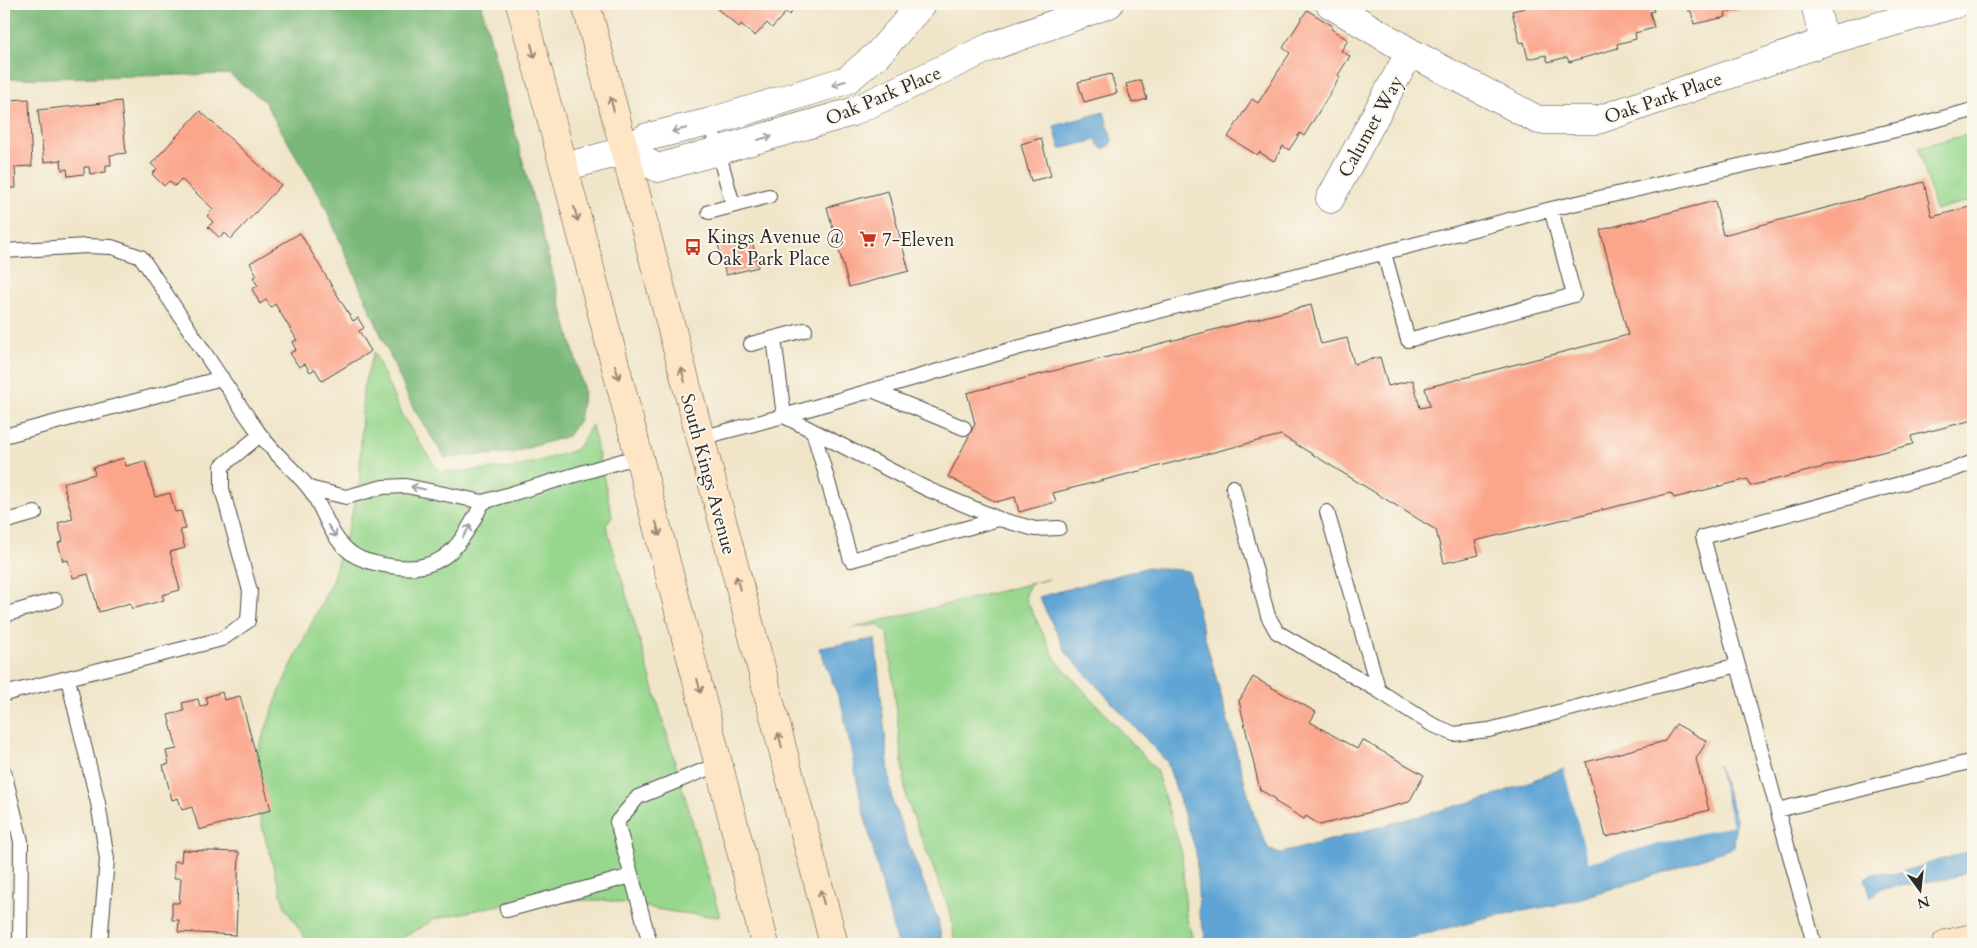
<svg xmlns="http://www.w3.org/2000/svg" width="1977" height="948" viewBox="0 0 1977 948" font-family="Cardo,serif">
  <rect width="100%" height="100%" fill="#fbf7ec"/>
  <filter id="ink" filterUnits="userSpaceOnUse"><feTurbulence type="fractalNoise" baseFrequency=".02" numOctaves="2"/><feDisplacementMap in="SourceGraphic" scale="10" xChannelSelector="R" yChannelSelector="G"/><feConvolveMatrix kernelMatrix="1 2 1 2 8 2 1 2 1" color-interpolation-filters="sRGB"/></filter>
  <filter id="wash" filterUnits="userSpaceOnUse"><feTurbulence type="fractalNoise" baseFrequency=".0096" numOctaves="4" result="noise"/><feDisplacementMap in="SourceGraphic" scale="20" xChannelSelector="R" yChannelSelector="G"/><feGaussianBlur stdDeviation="1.12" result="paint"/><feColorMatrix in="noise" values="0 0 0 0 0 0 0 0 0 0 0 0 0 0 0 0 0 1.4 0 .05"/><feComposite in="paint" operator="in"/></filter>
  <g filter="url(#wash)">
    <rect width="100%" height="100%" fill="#f0e5c9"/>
    <path fill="#97d78d" stroke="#61815c" d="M1973,133V200L1935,210L1919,147Z
      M374,352L401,414L435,466L442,472L514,468L573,451L579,446L592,425L612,516L606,525L720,917L674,912L604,900L513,902L435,919L392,944H309L285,907L248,777L282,685L332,581L359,491L363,388Z
      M1049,579C1034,583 1026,582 1026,599L1056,660L1156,770L1182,853L1186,915L1194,944H955L951,914L906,798L888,634L878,625L851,628Z"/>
    <path fill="#79b878" stroke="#527252" d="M4,4H481L584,391L579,420L568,436L512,453L445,458L412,406L323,202L264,101L229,74L4,79Z"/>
    <path fill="#5ea4d4" stroke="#446880" d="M1104,112L1112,140L1111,145L1103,149L1099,146L1096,140L1060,149L1054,126Z
      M1148,567L1189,571L1199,616L1255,819L1269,850L1282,853L1490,797L1559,770L1586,762L1696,759L1717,764L1736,819L1734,847L1665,872L1562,904L1488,917L1388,944H1207L1199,912L1196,851L1167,762L1067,654L1039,597Z
      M875,639L892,801L938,920L942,944H897L863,810L842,706L819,648Z
      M1973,850V870L1946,879L1880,889L1871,897L1865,878L1875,873L1894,874Z"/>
    <path fill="#f0e5c9" d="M1665,738L1697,756L1716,761L1733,825L1588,862L1563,766Z"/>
    <g id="blocks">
      <path fill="#fba58b" d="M716,4H800L789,15L786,12L772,28L767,23L755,36L741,24L739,27L714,6Z
        M1529,4H1557V5L1564,4H1652L1654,11L1650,12L1654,28L1635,33L1636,39L1617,44L1618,48L1569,62L1567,57L1548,62L1546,55L1528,59L1524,42L1520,43L1512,11L1525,8L1524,5Z
        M1686,4H1742L1743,9L1725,13L1726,17L1694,24L1691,11H1688Z
        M1307,10L1333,26L1331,29L1348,40L1341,51L1350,56L1338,75L1340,77L1304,136L1300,133L1289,150L1283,146L1274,161L1259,152L1257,155L1228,137L1252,99L1258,103L1290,53L1283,48Z
        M1111,74L1117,93L1084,102L1078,82Z
        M1141,80L1147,99L1132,103L1126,84Z
        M29,99L32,166L15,167L16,188H4V100Z
        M121,101L126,153L110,155L111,165H106V172L90,174L89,167H84V174L68,176L67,169L62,170L61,160L44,162L38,110Z
        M200,111L281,185L231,239L225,233L220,238L208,227L213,222L207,216L213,209L181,179L175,186L169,181L164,186L152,174L157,169L151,164Z
        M1041,138L1051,176L1031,181L1021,144Z
        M1924,182L1932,217L1973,206V420L1911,436L1913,444L1750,486L1748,479L1674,498L1671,493L1475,541L1479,555L1444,563L1436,530L1281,435L1053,493L1056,502L1019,512L1015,497L996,502L948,477L975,424L967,393L1311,305L1321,344L1347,338L1354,364L1380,357L1388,386L1413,380L1420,408L1430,406L1425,388L1628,335L1600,230L1715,201L1723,235Z
        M888,191L909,271L849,287L827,207Z
        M300,233L353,321L358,318L364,328L359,331L371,351L322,381L315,369L310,372L305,364L299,367L290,353L296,350L292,342L297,340L275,304L271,307L266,300L260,304L252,289L258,286L253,278L257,275L250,263Z
        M751,236L758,267L726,275L718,244Z
        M124,458L126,466L145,461L155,497L170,493L175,512L181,511L186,529L180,530L185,548L170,552L180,590L162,595L164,600L132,609L130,603L99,612L88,574L73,578L68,560L63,561L58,543L63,541L58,523L73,519L63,483L95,474L93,467Z
        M1253,677L1316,712L1310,722L1357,749L1362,740L1424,775L1409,802L1320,825L1306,816L1304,819L1274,801L1276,799L1260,790L1239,701Z
        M222,692L224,700L240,696L271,810L199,830L192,807L182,810L178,798L172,800L163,765L169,764L166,751L177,749L168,715L184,711L182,703L198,699L200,707L208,704L206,697Z
        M1676,724L1707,741L1696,759L1709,810L1606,837L1586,762L1665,741Z
        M182,850L239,852L236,935L178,932L179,920H172V903H179L181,878H174V861L181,862Z
        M598,938L599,944H578Z"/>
    </g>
  </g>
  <g filter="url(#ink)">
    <use href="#blocks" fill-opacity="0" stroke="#494743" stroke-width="1"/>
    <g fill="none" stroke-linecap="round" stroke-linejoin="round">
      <g stroke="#494743" stroke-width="16">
        <path id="lane" d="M710,122L733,205
          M709,212L769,196
          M4,251L86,246L112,247L141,257C181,315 218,376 259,433C273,453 293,468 308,487C324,506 327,535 351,553C361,561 377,564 390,566C445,575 461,544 483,502
          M1384,253L1408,340L1574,295L1551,209
          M774,338L784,416L1017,348L1551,209L1905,128L1973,110
          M751,344L805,330
          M872,390L964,428
          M813,431L851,560L999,519
          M4,436L222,378
          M700,438L784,416L927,489L999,519L1035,529L1059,528
          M1233,487L1268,616L1277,632L1379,691L1431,724L1454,734L1489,730L1738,665
          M309,488L346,497L383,487L406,486L483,502L639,456
          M1327,512L1379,691
          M4,522L35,513
          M4,615L55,600
          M68,679L98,803L107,859L100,944
          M4,694L222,639L248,621L250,591L222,489V466L260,435
          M4,772L21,841L20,944
          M1778,810L1973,761
          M507,910L631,876
          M650,944L617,822L638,797L719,764
          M1814,944L1703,537L1955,469L1973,462"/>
      </g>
      <g stroke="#494743" stroke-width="29">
        <path id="street" d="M1330,4L1410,52L1538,120H1598L1824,42L1955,4
          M1815,4L1824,42
          M624,151L658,168L852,112L990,47L1109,4
          M564,167L624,151L647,137L710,122L847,80L878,54L922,4
          M1330,199L1410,52"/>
      </g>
      <g stroke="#494743" stroke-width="29">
        <path id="secondary" d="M520,4L564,167L765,944
          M586,4L834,944
          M1946,944L1973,938"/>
      </g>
      <use href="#lane" stroke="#fff" stroke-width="14"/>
      <use href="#street" stroke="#fff" stroke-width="28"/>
      <use href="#secondary" stroke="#fee5c5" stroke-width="28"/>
    </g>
    <defs><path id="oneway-shaft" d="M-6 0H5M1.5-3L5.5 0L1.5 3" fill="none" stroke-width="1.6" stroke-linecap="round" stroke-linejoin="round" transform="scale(1.25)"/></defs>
    <g stroke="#948878">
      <use href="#oneway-shaft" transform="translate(533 51) rotate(75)"/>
      <use href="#oneway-shaft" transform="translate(612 104) rotate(-104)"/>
      <use href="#oneway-shaft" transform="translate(576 214) rotate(75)"/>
      <use href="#oneway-shaft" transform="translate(617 372) rotate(75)"/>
      <use href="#oneway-shaft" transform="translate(683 375) rotate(-105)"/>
      <use href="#oneway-shaft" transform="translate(658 529) rotate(75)"/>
      <use href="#oneway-shaft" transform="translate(738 583) rotate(-105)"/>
      <use href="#oneway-shaft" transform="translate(699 686) rotate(75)"/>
      <use href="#oneway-shaft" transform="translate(780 740) rotate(-105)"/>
      <use href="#oneway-shaft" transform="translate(822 897) rotate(-105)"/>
    </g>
    <g stroke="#a0a0a0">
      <use href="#oneway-shaft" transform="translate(839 83) rotate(163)"/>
      <use href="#oneway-shaft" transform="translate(679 130) rotate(167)"/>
      <use href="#oneway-shaft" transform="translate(765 138) rotate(-16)"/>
      <use href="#oneway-shaft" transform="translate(418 488) rotate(-169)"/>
      <use href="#oneway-shaft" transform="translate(332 531) rotate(54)"/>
      <use href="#oneway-shaft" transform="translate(467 531) rotate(-57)"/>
    </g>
  </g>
  <defs>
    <g id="supermarket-bare" transform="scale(1.35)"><path d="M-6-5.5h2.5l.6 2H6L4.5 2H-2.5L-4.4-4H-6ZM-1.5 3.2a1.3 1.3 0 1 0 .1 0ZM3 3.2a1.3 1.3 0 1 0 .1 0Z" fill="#c8321e" stroke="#fbf7ec" stroke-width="2.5" paint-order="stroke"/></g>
    <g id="bus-bare" transform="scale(1.35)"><path d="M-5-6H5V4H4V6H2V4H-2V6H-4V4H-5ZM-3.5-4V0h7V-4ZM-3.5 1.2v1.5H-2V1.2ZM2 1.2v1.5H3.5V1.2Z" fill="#c8321e" stroke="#fbf7ec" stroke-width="2.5" paint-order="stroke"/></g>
  </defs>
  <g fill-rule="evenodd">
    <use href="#supermarket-bare" x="868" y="239"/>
    <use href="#bus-bare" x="693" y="247"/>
  </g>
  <g text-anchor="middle" stroke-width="4" stroke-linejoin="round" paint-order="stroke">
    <g font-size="19" fill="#2b2b2b" stroke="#fbf7ec">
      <text transform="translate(883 95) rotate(-23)" y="7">Oak Park Place</text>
      <text transform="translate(1663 97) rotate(-19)" y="7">Oak Park Place</text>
      <text transform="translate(1370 126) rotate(-61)" y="7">Calumet Way</text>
      <text transform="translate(709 474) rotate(75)" y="7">South Kings Avenue</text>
    </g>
    <g font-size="19" fill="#2b2b2b" stroke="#fbf7ec" text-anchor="start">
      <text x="707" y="243">Kings Avenue @<tspan x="707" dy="22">Oak Park Place</tspan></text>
      <text x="882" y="246">7-Eleven</text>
    </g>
  </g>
  <rect width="1977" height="948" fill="none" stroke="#fbf7ec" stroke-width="20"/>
  <g transform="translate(1920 890) rotate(165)" stroke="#fbf7ec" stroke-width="4" paint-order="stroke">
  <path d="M0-4L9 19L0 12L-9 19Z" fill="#2b2b2b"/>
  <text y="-8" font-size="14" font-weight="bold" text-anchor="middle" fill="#2b2b2b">N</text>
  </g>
</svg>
